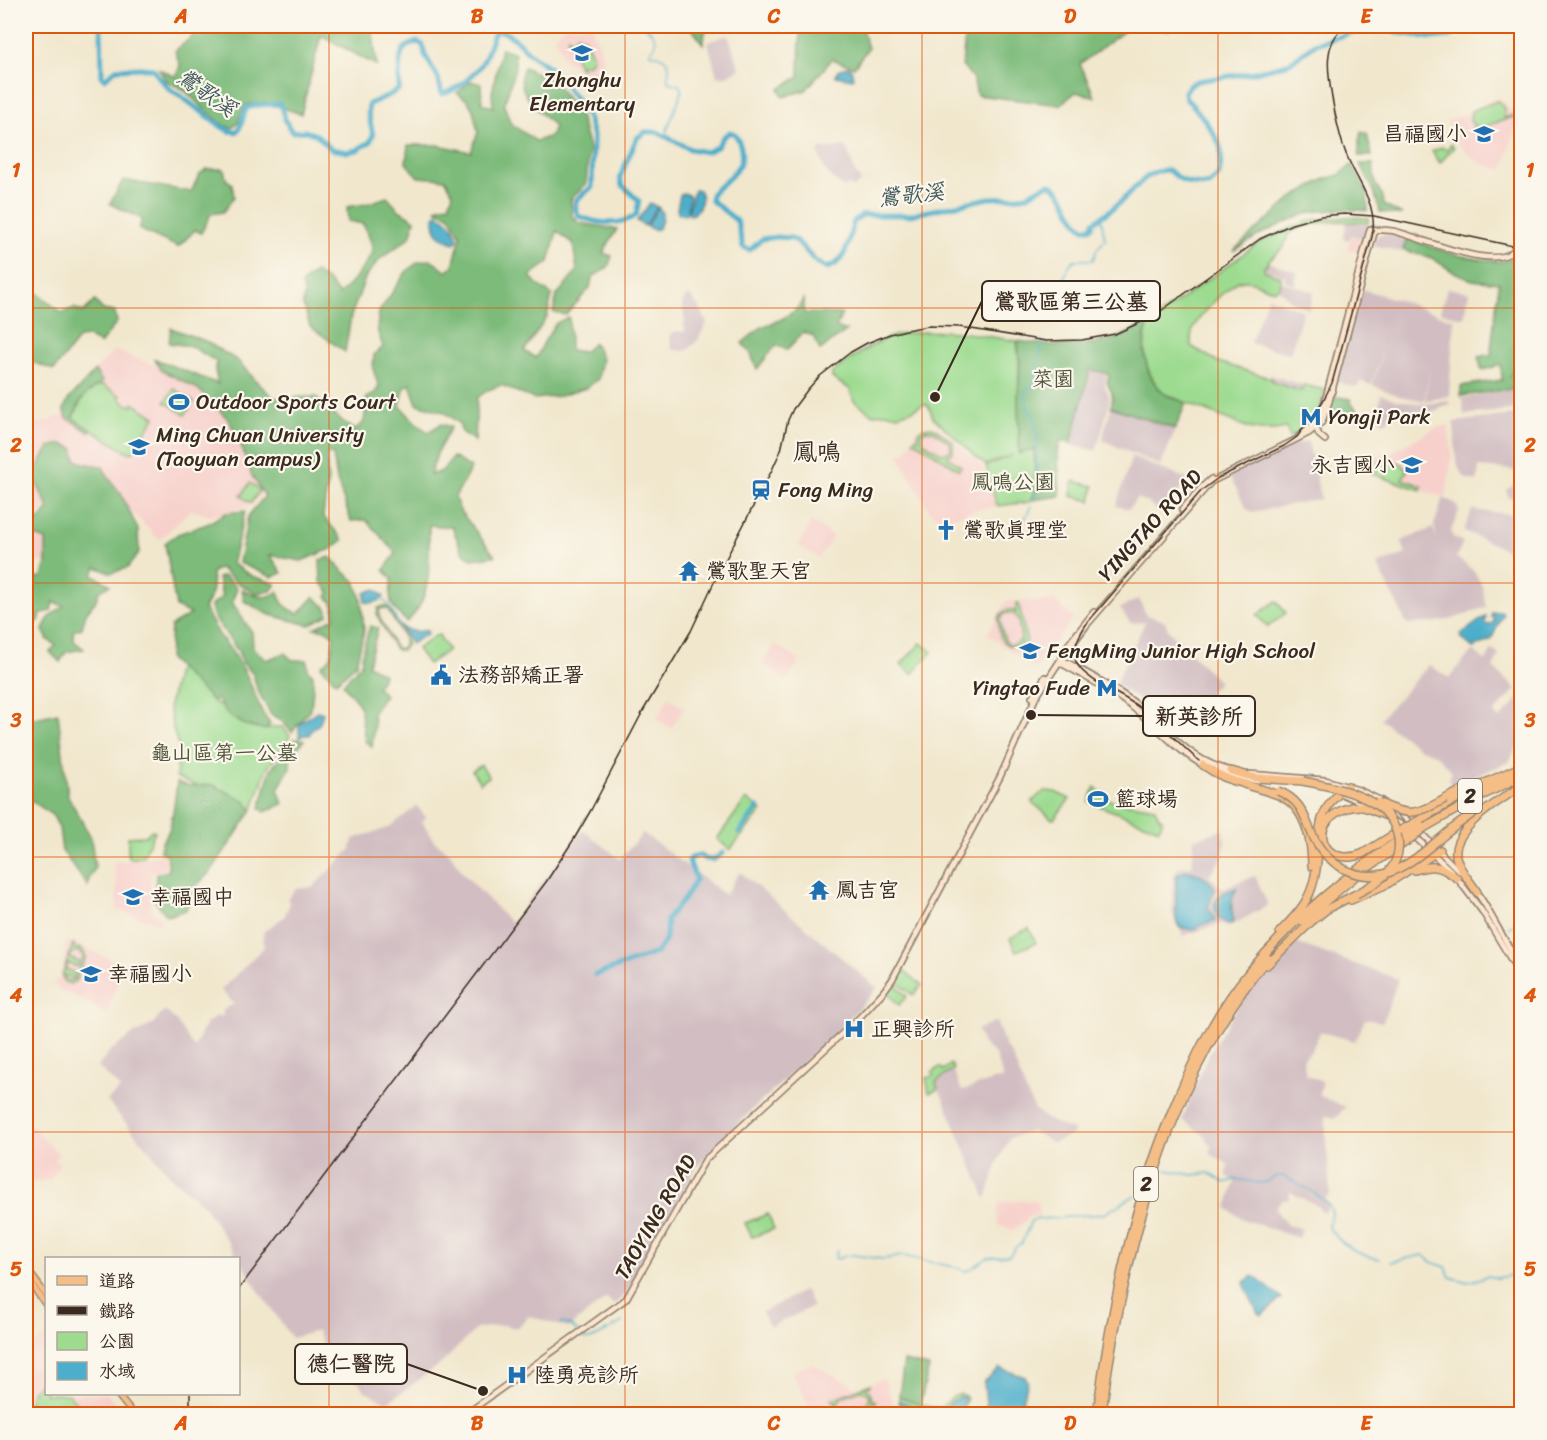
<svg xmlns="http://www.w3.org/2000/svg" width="1547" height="1440" viewBox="0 0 1547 1440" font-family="Sriracha,'LXGW WenKai TC',sans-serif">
  <rect width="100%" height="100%" fill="#fbf7ec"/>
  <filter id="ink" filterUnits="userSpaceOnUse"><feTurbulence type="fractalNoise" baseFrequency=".0167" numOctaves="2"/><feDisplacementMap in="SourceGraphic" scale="12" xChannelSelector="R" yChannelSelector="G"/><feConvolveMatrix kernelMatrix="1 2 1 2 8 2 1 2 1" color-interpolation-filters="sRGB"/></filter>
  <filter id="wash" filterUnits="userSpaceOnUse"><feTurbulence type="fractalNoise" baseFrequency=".008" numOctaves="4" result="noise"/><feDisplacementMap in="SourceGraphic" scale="24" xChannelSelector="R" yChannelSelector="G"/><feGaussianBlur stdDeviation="1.35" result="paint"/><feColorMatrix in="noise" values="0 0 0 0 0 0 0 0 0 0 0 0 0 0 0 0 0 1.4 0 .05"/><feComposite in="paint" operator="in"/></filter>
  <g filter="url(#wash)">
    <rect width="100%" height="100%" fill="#f1e7cd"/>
    <path fill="#f7d0cb" d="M565,26H591L600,46L607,77L590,76L576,67L572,63L565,60L555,36Z
      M1499,97L1519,119L1503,170L1482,164L1469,155L1457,142L1447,122Z
      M1351,236L1366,240L1363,253L1348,249Z
      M114,350L154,365L168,364L193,374L239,413L266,488L252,505L210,516L190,510L161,539L154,536L151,531L130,511L110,497L58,490L36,520L28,527H30L34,537L45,540V562L27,561L26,563V424L46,422L62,415L65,405L69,399Z
      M1449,425L1452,455L1446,498L1371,474L1374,454H1388L1436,428Z
      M931,426H936L943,432L979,463L988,476L996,507L973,510L943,521L940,517L930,512L898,455L902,452L904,453L906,452L916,432L921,428Z
      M811,522L833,536L819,558L798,545Z
      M1006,601H1055L1073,618L1035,668L987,634Z
      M774,644L800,660L787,680L762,664Z
      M668,697L684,708L671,729L657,719Z
      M164,855L167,869L151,873L150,910L161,918L160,924L116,910L117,883L113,863Z
      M67,940L124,966L106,1014L97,1010L91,1004L67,992H63L53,983L59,979L62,969Z
      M31,1126L59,1155L55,1159L60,1164L50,1180L26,1182V1129Z
      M1037,1200L1041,1214L1031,1216L1014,1230L998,1225L997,1209L1000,1203L1015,1201Z
      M46,1335V1394H107L123,1414H26V1350Z
      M812,1364L858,1388L884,1378L897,1414H813L792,1372Z"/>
    <path fill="#d2bec2" d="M728,35L740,69L727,76L717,77L708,42Z
      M846,146L855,172L861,181L854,188L848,185L843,188L833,179L824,169L818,152L820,149Z
      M1347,222L1369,225L1366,239L1351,235L1349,240L1343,239Z
      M1390,234L1406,237L1402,252L1373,245L1374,240L1379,235Z
      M1269,262L1297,272L1295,285L1285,281V276L1266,270L1265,267Z
      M1282,282L1314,292L1309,310L1294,303L1286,296L1279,289Z
      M1447,288L1469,292L1464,318L1440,312Z
      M1361,289L1402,301L1454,320L1449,396L1425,401L1430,368L1424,401L1399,396L1372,385L1389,335L1371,385L1360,381L1358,386L1353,387L1334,381Z
      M688,294L699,306L707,323L698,340L689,349L684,351L675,350L671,347L670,334L678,331L683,332L686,330L683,325L685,323L682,303Z
      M1268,297L1303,311L1290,354L1250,343Z
      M1090,371L1107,374L1105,379V386L1109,395V404L1096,451L1071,445Z
      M1270,375L1303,385L1301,391L1272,382L1273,379L1269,378Z
      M1517,389L1519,409L1464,415L1462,398Z
      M1381,394L1396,400L1425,404L1449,401V405L1419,417H1409L1399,412L1384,423L1377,417Z
      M1111,407L1175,430L1161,466L1102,440Z
      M1521,414H1522L1521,561L1502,548L1464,531L1472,510L1511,514L1515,500L1508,497L1506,490L1514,485L1518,474L1511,470L1479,467L1477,481L1467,479L1461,473L1456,460L1454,422Z
      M1308,442L1321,499L1252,512L1247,509L1229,475L1290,444Z
      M1132,456L1137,459L1189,480L1160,513L1150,504L1137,498L1129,509L1116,506Z
      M1443,498L1455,503L1459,511L1451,531L1453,537L1463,542L1456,557L1474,571L1482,585L1486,607L1453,619L1430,623L1407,624L1377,564L1406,554L1401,541L1433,528L1437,538L1434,525Z
      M1139,599L1146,615L1165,621L1168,630L1219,682L1209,692L1224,710L1195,738L1179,734L1142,702L1115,684L1145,622L1130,623L1120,608Z
      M1492,649L1499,655L1493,668L1516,689L1494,713L1500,719L1521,696V739L1509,762L1462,782L1453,790L1449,781L1452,771L1435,754L1420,749L1380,719L1429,665L1449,678L1473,650L1486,661Z
      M417,806L426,818L422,821L434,841L449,852L464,874L511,923L583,830L620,859L643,833L725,895L740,872L877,988L833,1036L819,1047L715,1145L695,1169L626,1294L614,1305L607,1298L568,1328L529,1316L517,1328L502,1325L476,1329L442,1363L387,1403L364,1390L336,1352L328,1355L317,1331L292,1338L249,1277L250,1276L203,1204L174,1180L107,1101L120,1088L98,1067L110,1051L136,1032H139L154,1023L165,1010L176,1021L194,1048L207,1021H211L214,1017L223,1016V1010L234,1004L221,990L264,947L263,932L284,917L290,903L287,899L296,889L313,887L351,849L353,839L388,828Z
      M1224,829L1225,843L1223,857L1209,875L1222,888L1255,876L1268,905L1229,927L1222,924L1183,936L1172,913L1173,877L1179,867L1192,866L1194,839Z
      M1293,942L1398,979L1383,1022L1365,1019L1355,1041L1320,1032L1312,1050L1303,1059L1306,1075L1323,1082L1318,1095L1345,1107L1336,1118L1325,1116L1330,1194L1325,1199L1328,1210L1322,1213L1318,1206L1290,1192L1289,1199L1282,1200L1275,1209L1287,1225L1302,1229L1298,1238L1240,1218L1227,1208L1235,1181L1227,1176L1228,1164L1209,1153L1211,1147L1205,1136L1182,1120L1206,1059L1245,995Z
      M996,1021L1006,1048L1011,1053L1030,1101L1036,1110L1046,1119L1074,1131L1071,1135L1053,1143L1032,1131L1010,1138L998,1161L986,1199L936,1082L953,1070L962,1091L992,1080L1003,1079L995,1054L983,1044L977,1030Z
      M805,1290L813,1306L770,1327L762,1312Z"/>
    <path fill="#9cdb90" stroke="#6c8257" stroke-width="1.5" fill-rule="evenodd" d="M1389,26H1432L1433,32Z
      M577,35L585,38L593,57L589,64L582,65V67L580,68L567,38L569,37L571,41Z
      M1497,101C1504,105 1506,110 1504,118L1513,115L1514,117L1473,130L1472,128L1475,126L1470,121L1471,111Z
      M1451,144L1454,147L1440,163L1432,151L1442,147L1446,150Z
      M1348,217L1368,218V223C1339,220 1314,220 1288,234L1284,247L1269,260L1264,268L1265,271L1281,277C1282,299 1264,286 1253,282C1248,281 1243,281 1238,281C1225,290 1197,316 1192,332C1191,336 1191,342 1191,346L1218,362L1273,379L1272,382L1301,391L1304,385L1325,390C1317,418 1318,424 1290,437L1286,428C1272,431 1263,431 1249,428L1167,395C1145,379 1139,346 1150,322L1260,242L1298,225L1312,220Z
      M944,331L966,333L1017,341L1019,364L1018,402L1019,454L1034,449L1035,487L1030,502L997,506L986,466L1013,455L985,465L933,417L928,405L923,404L913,410L898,415L889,413L872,414L854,401L850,389L832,378V373C848,360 877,340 897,335C912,332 928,332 944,331Z
      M97,384L99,386L101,384L121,396L119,397L124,403L132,406L133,403L155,417L132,453L122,449L72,418C77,412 78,405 82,399C86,392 93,391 97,384Z
      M174,389L194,402L185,415L165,402Z
      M931,427L934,428L953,442V452L947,457L961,466L959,470L913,440L915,438L918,439V431L924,428ZM926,430L933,431L950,443L951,449L949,452L941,453L923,442L921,434Z
      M1384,459H1387L1402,464L1407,471L1402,479L1422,486L1421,490L1372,474L1374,470L1378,471V463Z
      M1073,481L1094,486L1091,501L1071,496Z
      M250,483L260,490L251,503L241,496Z
      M1276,601L1286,613L1268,627L1257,615Z
      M1016,604H1019L1028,649H1024L1022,642L1017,647C998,646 1000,634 998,619C1002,611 1007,607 1016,612ZM1007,613L1014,614L1018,618L1021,639C1005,656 1002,632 1000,620L1004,614Z
      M383,606L388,607L390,610L405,638L407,644L403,650H397L394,648L377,615L378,608ZM384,608L388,610L404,639V644L403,647L398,649L395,647L379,616V610Z
      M438,634L448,650L428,664L417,649Z
      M921,643L932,652L912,674L901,664Z
      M179,662L213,702L266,728L283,727L290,736L266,770L253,809L176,777L179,749L172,724L169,706Z
      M481,765L489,777L480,783L472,771Z
      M1095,787L1108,799L1113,801L1155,808L1159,817L1163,820L1159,829L1089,802Z
      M1045,791L1055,792L1070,799L1054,819H1052L1032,802L1039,795Z
      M746,799L762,811L730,850L717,839Z
      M151,830L155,831L143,856L132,859L128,857V837L146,836Z
      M1029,928L1036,943L1016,951L1010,938Z
      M73,944H74V948L82,949L86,957L76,981L70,984L64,982L62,976ZM77,951L82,954L83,958L75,979L68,981L65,978L64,975L73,978L75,973L66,969L68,963L77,967L79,962L70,958L72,953Z
      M900,968L922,985L913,995L894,980Z
      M893,983L907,996L899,1005L886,992Z
      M951,1064L954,1069L936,1082L938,1089L929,1093L926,1078L934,1076L932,1073L940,1067L943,1070Z
      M768,1214L774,1229L752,1237L745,1223Z
      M46,1382V1394H69L85,1414H32C25,1400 31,1386 46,1382Z
      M870,1384V1386L866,1388L871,1393L872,1401L875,1400L876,1402L844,1414H839L841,1413L836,1408V1401L833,1402L832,1399ZM861,1390L869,1394V1399L867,1403L846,1411L839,1409L837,1404L842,1397Z
      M961,1394L967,1397L964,1408L948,1414H904L899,1404V1396L920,1405L940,1408L953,1397Z"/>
    <path fill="#7dbb7a" stroke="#5c724c" stroke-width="1.5" d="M205,26H372L377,66L321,35L301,114L265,102L246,105L241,113L238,123L232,128L225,126L204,109L183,89L166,81L159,69L176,77L180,65L175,51Z
      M690,26H710L705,32L703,44Z
      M798,26H861L868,48L854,67L832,59L806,90L783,97L779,89L799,77L800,30Z
      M966,26H1163L1167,30L1152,26L1137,29L1131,26L1080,64L1095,97L1076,92L1060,105L977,95L973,78L962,66Z
      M501,48L515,53V69L504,105L511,124L536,141L551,136L554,126C539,111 512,90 524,67L538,74L544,69L580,116L589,149L586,184L571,199L572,216L579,223L617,229L603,253L612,256L608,267L592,278L590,288L566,315L553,312L557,295L577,271L573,244L557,231L549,262L530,276L537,284L552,295L547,317L524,351L536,358L544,342L556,323L569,317L570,350L583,352L594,343L602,359L598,379L586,388L560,396L534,399L501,385L488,390L477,398L475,441L462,432L459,423L444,412L417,404L410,384L405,386L400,406L418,425L428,432L441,424L451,427L438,451L430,475L442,471L453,457L471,468L455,497L460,511L495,556L472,559L462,551L452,527L429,525C429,559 434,597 407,622C390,607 388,602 392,579L384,570L396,553L366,520L351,521L337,481L333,454L326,455L328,479L323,516L343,540L331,549L301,561L270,555L282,573L272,577L239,563L248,516L265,496L252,476L238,437L228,419L198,389L161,370L155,359L218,384L215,370L217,362L191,346L169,343L171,328L205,341L237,360L258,383L274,398L316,397L333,414L355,430L364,422L367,397L373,395L379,387L373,369L374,355L383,347L377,329L379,312L406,272L418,262L431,260L447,272L453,266L461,236L449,215L436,210L439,207L449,205L453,193L445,179L418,177L406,163L408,145H438L471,152L478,132L473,110L468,101L457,93L471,81L481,84L482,104L493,107L492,93Z
      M1361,132L1367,134L1372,156H1359V141Z
      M1360,164H1373L1375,183L1383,197L1384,205L1402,215L1380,212L1374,191Z
      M1352,165L1367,194L1368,211L1344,209L1311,212L1288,221L1261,234L1233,251L1292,198L1323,180L1339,175Z
      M206,169H224L226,179L232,184L234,197L223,212L211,214L201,233L195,230L178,247L139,229L142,219L110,204L123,180L191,192L199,175Z
      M387,197L399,210L415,220L410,237L379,260L366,276L351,316L345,352L310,326L303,305L304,292L301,284L315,272L329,282L339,295C349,285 373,260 372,247C371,239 366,231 363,224L348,221L347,207L366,204Z
      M1407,238C1434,248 1460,258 1489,260C1494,261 1502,262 1508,260C1513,258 1514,254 1516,249L1521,251V368L1518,366L1510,377L1521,381V408H1520L1518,388L1461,396V386L1502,380L1501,365L1482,370L1478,357L1492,354L1491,349L1499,283L1472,280L1452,271L1432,258L1403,250Z
      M26,276L38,294L62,313L74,308L83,312L95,301L103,310L115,312L117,322L100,344L88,337L79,338L54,370L26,360Z
      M804,299V313L842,314L836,327L846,331L820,350L813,336L803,332L787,350L776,345L757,369L750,352L742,343L762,327L782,319L796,310Z
      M1149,322C1140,342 1144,374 1160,390C1166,397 1177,399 1186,403L1175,429L1111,407C1112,403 1113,398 1112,393C1109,385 1105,384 1109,376L1107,373L1090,370L1071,443L1060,441L1058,455L1060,496L1031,500L1036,487L1035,449L1020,453L1018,401L1020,364L1018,341C1052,346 1086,349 1119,337C1129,333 1139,327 1149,322Z
      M95,371L102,381L100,386L97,385C93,391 86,392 82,399C78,405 77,412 72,417L91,430L89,432L67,418L64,412V408L69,399Z
      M1331,396L1351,399V403L1362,415V419L1327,414Z
      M62,444L73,448L76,460C86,466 92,463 103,467L108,477L121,494L138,530L139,553L127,568L111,573L96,567L93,575L110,585L100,590L95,602L86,613L82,628L73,631L74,641L84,649L66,652L60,662L50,652L56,645L48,640L43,630C48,616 53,614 64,606L53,602L51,611L41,614L39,621L31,624L26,616V570L29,563L35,578L42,577L46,563V540L35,536L33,531L26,529V519L39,521L49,508L34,479L36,469L49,447Z
      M245,511L232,564L252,576L276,584L271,591L255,593L236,582L220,568L212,572C213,589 213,593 204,608L220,636L236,657L246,674L263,714L270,724L266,730L245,725L229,716L218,700H212L169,659L171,626L191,614L176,607L165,543L178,534L207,524L226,513Z
      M330,557L342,570L355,581L361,598L364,631L356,664L336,682L321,666L331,657L334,636L327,630L314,628L334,618V606L327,596L330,593L321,582L320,560Z
      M224,576L237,588L232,602L244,621L252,632L253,648L266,660L285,653L292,660H307L308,670L313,675V688L311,708L292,732L281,720L271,715L257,689L253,674L243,663L238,651L214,617L211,606L222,597L218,578Z
      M242,589C253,596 267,601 278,591C281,606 286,607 299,614L314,597L327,608L328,615L309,625L270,615L244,601Z
      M370,626L378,628L368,665L384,674L377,687L385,695L373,712L374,726L372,747L365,741L360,706L343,684L361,664L363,650Z
      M58,713L68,796L91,838L95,868L89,879L88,886L62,851L59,828L53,816L38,805L26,798V720Z
      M294,739L304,740L290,758V768L278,789L283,804L265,812L260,808L270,771Z
      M177,782L188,786L213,785L245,801L252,810L212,870L193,889L186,910L167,916L155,901L156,874L169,871L167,855L160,851C161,838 166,839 169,830C174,814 175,798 177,782Z
      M904,1361L929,1367L920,1405L899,1396Z"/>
    <path fill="#4baeca" stroke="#436c74" stroke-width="1.5" d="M849,67L852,71L853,79L836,76C836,69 843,68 849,67Z
      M694,190H699C705,199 700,207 694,214L690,215L688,213Z
      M684,193L690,196L687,213L685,215L678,213L677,209L680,195Z
      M650,203L657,207L645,226L637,221Z
      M658,207C665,213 662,221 659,228L654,230L647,227V226Z
      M439,214C449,221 456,228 458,240L454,243C439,237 433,233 434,216Z
      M375,589L384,597C378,602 372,604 365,602V593Z
      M1502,611L1503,614L1491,640L1473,648L1461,638L1460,635L1486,616L1485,623L1487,625L1492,624L1494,621L1493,617H1491L1492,613Z
      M400,626C409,631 416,633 426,630L428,633L411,644Z
      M317,711L323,713L320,723L311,731L309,735H304L299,738V724Z
      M1186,871C1196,871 1211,880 1215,889L1208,907L1216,920L1200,926L1196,929L1191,930L1179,927L1176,921V880L1177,875Z
      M1237,888C1230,900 1231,909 1234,922L1229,925L1218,917L1214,906C1218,893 1226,891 1237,888Z
      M1253,1276L1282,1298L1262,1315L1258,1313L1246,1289L1244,1282Z
      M999,1368L1025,1377L1028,1381L1023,1399L1024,1414H987L984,1382Z
      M963,1396L965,1398L962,1408L944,1414H905L899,1400L914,1407L941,1412C946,1410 946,1407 949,1404C953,1400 958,1398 963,1396Z"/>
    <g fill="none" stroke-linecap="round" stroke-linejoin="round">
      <path stroke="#4baeca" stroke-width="1.5" d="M643,26C649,29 658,36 655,45C654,48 652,50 650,53C657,55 668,57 669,67C669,72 667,76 668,82L679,85L682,91L667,130L666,137
        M1041,323L1040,314L1043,306L1054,296L1056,289L1066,274L1068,267L1074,260H1093L1097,249L1105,240L1101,217
        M1033,501L1037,489V435L1035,419L1027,406L1026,391L1035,382L1038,358L1042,348V343
        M1024,521L1031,506
        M381,599L388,604L400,626
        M1508,928L1522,920
        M1166,1170L1193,1175L1209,1173L1225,1183L1236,1179L1260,1183L1266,1182L1277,1176H1283C1295,1183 1332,1198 1332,1214C1332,1218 1328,1222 1328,1227C1341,1245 1357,1255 1379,1259
        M1091,1215L1104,1214L1134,1196
        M837,1249L835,1258L838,1259L844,1256L853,1255L883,1259L903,1256L954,1267L966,1271L971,1269L987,1258L1007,1256L1010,1255L1016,1247L1022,1243L1031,1221C1044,1216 1049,1220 1060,1218C1070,1216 1079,1215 1090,1215
        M1391,1262L1423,1255L1431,1262L1446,1267L1450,1277L1468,1282L1488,1276L1497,1278L1508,1276L1519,1271
        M561,1323L571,1326L578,1332
        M581,1335C584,1338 585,1340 590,1339C595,1338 618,1325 622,1322"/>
      <path stroke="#4baeca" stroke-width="5" d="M101,26L102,77L105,79L116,69L140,68L153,69C160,79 167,89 178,94L222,127L229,131L236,132C243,127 242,116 247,108L258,105L281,104L285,120L292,132L305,131L317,135L331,149L348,152L357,150L370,142L373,135L368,112L369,104L390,95L399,89C399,79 398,57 404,49C407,45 413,44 417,42L423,45L425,55L438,78L442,94C457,91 479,72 485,58C489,50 491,40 495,32L502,31L514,38L530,54L550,68L581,105L588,118L593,136L592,187C581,197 570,198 578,216C596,223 619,227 636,215L639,201L622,185L620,177L637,138L645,132H657L690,149L706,152L717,147L723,137L730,132L735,134C753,163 732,175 712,193L711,200L737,221L743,247L750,250L762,239L777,237L791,238L797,241L816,262L826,268C848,263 848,239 854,221L862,215H910L989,198L1020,197L1027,196L1034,191L1049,184C1068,191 1068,219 1085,229L1092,227L1094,222C1102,216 1110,211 1118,204C1135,191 1144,170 1169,170C1182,183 1191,185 1209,185L1219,175C1220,167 1223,154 1220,146C1215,133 1197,108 1186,99L1185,92L1190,85L1197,81L1251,73L1288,64L1315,44L1350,33L1384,30L1431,38L1450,36L1463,29L1467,26
        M739,833L758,808
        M595,975L656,953L664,943L666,937L667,919L684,899L696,879L689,861L691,858L699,855L705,859L713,860L723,853"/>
    </g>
  </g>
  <g filter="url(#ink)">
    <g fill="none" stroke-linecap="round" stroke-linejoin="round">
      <path stroke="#cdc1aa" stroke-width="4.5" stroke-dasharray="4.5 2" stroke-linecap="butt" d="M1513,251L1518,240"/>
      <g stroke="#968876" stroke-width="8">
        <path id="secondary" d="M1518,240L1522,226
          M1316,428L1319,435L1325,440
          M1299,436C1313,427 1317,424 1323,408L1370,229C1379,231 1388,229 1397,232C1422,238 1493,271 1513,251
          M1182,510L1201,488L1211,479
          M1064,650L1094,612
          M1061,659C1086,673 1113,686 1136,704C1169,730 1189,762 1233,771
          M1059,662C1085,677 1114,691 1137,711C1160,729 1179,753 1205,766
          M1032,697L1045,677
          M1216,770L1235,777L1257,781
          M1250,774L1326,780L1359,790L1382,801
          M1339,793L1373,807
          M1399,812L1412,825
          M1390,818L1406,828
          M1418,830L1459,871
          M1414,836L1451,871
          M1457,878L1482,911L1522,978
          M1476,891L1484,903L1522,970
          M1520,1002L1522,1001
          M466,1414L626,1299L705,1160L860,1017L883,992L892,980L1000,777L1035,699L1061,659L1086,626L1211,482L1309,433L1322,422L1329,402L1375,230"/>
      </g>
      <g stroke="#968876" stroke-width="8">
        <path id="primary" d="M26,1268L46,1295
          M26,1277L46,1305
          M117,1394L133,1414"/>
      </g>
      <g stroke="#968876" stroke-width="10">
        <path id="motorway" d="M1203,765C1217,775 1230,781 1246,784
          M1231,771L1256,778L1303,781
          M1244,784C1257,789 1272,791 1284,798C1306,810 1312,843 1312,866
          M1480,791L1522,772
          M1445,799L1465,789
          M1387,816C1379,813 1369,808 1360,806C1354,806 1347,808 1342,810C1307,825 1323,869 1362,854L1401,830
          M1414,823L1485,783L1522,766
          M1424,828L1477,798L1514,780
          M1415,870C1435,864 1441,866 1457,878
          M1477,892C1471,882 1460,871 1457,860C1447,831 1501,799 1522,786
          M1351,900L1387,884L1440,850
          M1302,921L1357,875L1410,839
          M1280,932C1293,918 1306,906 1312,887C1326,846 1305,817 1348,786
          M1267,965L1312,921L1327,909L1356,894
          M1097,1414C1110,1310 1132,1208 1172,1111C1192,1062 1215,1013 1249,972C1295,917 1346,875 1406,835
          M1102,1414C1108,1357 1120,1301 1134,1244C1161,1139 1198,1043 1268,958"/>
      </g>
      <use href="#secondary" stroke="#fbe5cf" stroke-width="4.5"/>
      <use href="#primary" stroke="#f6be87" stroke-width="5"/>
      <use href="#motorway" stroke="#f6be87" stroke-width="7"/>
      <path stroke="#3b2a1e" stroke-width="1.5" d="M1407,26L1431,29L1449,26
        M1199,761C1176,741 1155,716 1128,700C1115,692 1082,677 1076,662C1071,649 1080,634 1087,623L1202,490L1218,478L1284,446L1297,437L1323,401L1332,383L1372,237C1379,205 1358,184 1347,156C1339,137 1336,118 1332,98C1328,73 1322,42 1346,26
        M238,1290L546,882L574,839L591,810L643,711L691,631L716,578L772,470L781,450L788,420L793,409L808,389L820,376L851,352L867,343L890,334L906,330L928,326L959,327L1046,341L1082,340L1115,334L1154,316L1260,239L1292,224L1321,216L1344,214L1374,216L1522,248
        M190,1414V1394"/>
      <g stroke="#968876" stroke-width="10" stroke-linecap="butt">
        <path id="motorway-bridge" d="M1303,781C1327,786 1352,790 1373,803C1397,817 1407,847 1390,870C1381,881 1368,888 1356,894
          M1278,791C1304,801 1304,819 1315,840C1322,853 1331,862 1344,869C1383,889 1414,860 1442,837C1454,827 1467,818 1479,809
          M1378,802C1407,817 1417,815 1445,799
          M1401,830L1414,823
          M1406,835L1420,824
          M1410,839L1424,828"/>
      </g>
      <use href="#motorway-bridge" stroke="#f6be87" stroke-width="7"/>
    </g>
  </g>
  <path fill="none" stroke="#df570d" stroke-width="1.5" stroke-opacity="0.55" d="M329,26V1414M625,26V1414M922,26V1414M1218,26V1414M26,308H1522M26,583H1522M26,857H1522M26,1132H1522"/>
  <defs>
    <g id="school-bare" transform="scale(1.62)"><path d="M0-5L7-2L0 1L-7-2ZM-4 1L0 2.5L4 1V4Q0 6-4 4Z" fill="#1f6fb2" stroke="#fbf7ec" stroke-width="2.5" paint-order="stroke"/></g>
    <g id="stadium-bare" transform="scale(1.62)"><path d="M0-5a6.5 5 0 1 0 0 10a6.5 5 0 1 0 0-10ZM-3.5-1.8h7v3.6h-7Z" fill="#1f6fb2" stroke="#fbf7ec" stroke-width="2.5" paint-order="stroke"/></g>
    <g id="metro-bare" transform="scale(1.62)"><path d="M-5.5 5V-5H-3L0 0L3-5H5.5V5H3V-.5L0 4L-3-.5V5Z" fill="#1f6fb2" stroke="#fbf7ec" stroke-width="2.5" paint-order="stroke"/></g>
    <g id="university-bare" transform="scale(1.62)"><path d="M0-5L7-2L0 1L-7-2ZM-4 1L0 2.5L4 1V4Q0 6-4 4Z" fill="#1f6fb2" stroke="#fbf7ec" stroke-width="2.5" paint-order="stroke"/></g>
    <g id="station-bare" transform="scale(1.62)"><path d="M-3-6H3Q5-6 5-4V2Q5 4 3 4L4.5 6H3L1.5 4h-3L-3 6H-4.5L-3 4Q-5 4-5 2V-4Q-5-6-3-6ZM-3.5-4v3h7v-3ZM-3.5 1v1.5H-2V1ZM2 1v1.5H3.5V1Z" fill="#1f6fb2" stroke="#fbf7ec" stroke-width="2.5" paint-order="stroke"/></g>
    <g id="church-bare" transform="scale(1.62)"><path d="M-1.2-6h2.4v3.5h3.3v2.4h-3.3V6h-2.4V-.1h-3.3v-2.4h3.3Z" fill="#1f6fb2" stroke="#fbf7ec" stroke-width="2.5" paint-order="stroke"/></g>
    <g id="temple-bare" transform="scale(1.62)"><path d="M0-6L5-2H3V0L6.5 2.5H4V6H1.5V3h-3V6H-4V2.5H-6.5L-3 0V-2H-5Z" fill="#1f6fb2" stroke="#fbf7ec" stroke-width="2.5" paint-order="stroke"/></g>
    <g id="civic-bare" transform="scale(1.62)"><path d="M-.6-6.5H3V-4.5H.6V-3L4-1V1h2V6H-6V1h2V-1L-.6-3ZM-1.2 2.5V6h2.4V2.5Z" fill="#1f6fb2" stroke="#fbf7ec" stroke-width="2.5" paint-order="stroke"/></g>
    <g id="hospital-bare" transform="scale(1.62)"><path d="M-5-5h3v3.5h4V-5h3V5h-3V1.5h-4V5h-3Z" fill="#1f6fb2" stroke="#fbf7ec" stroke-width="2.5" paint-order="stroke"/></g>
  </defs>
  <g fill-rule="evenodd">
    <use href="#school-bare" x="582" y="53"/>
    <use href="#school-bare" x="1484" y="134"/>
    <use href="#stadium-bare" x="179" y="402"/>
    <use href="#metro-bare" x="1311" y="417"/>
    <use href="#university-bare" x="139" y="447"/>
    <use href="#school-bare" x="1412" y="465"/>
    <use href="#station-bare" x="761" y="490"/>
    <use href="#church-bare" x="946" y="530"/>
    <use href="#temple-bare" x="689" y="571"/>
    <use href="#school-bare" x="1030" y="651"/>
    <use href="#civic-bare" x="441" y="675"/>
    <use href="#metro-bare" x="1107" y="688"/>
    <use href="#stadium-bare" x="1098" y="799"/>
    <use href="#temple-bare" x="819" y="890"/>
    <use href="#school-bare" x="133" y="897"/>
    <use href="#school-bare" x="91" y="974"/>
    <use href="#hospital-bare" x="854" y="1029"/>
    <use href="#hospital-bare" x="517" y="1375"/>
  </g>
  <g text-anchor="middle" stroke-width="4.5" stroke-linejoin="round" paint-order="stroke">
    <g fill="#fbf7ec" stroke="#75685c" stroke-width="1.5">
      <rect x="1458" y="779" width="24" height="34" rx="4.5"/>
      <rect x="1134" y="1167" width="24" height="34" rx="4.5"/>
    </g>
    <g font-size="20" font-weight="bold" fill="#3b2a1e">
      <text x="1470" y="803">2</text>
      <text x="1146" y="1191">2</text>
    </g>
    <g font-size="21" fill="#3b2a1e" stroke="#fbf7ec" text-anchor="start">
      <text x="582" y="87" text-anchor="middle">Zhonghu<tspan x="582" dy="24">Elementary</tspan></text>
      <text x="1467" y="141" text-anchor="end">昌福國小</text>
      <text x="196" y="409">Outdoor Sports Court</text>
      <text x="1328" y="424">Yongji Park</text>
      <text x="156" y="442">Ming Chuan University<tspan x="156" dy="24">(Taoyuan campus)</tspan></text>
      <text x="1395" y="472" text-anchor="end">永吉國小</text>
      <text x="778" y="497">Fong Ming</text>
      <text x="963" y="537">鶯歌真理堂</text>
      <text x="706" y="578">鶯歌聖天宮</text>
      <text x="1047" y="658">FengMing Junior High School</text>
      <text x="458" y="682">法務部矯正署</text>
      <text x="1090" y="695" text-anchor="end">Yingtao Fude</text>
      <text x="1115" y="806">籃球場</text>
      <text x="836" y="897">鳳吉宮</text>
      <text x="150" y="904">幸福國中</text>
      <text x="108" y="981">幸福國小</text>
      <text x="871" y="1036">正興診所</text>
      <text x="534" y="1382">陸勇亮診所</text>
    </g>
    <g font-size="21" fill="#53563a" stroke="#fbf7ec">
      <text x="1053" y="386">菜園</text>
      <text x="1013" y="489">鳳鳴公園</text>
      <text x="224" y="760">龜山區第一公墓</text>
    </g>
    <g font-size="21" fill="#3b2a1e" stroke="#fbf7ec">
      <text transform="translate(1150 525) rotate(-48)" y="7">YINGTAO ROAD</text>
      <text transform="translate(655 1217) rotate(-60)" y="7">TAOYING ROAD</text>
    </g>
    <g font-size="22" font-style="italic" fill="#41585a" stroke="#fbf7ec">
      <text transform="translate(207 92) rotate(35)" y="8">鶯歌溪</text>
      <text transform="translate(911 194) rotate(-6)" y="8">鶯歌溪</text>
    </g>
    <g font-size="24" fill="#3b2a1e" stroke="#fbf7ec">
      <text x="817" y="460">鳳鳴</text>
    </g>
  </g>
  <path fill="none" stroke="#3b2a1e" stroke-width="2" d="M935 397L982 301M1031 715L1143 716M483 1391L407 1364"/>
  <g fill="#3b2a1e" stroke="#fbf7ec" stroke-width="2">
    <circle cx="935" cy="397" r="6"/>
    <circle cx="1031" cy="715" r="6"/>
    <circle cx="483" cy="1391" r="6"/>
  </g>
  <g fill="#fbf7ec" stroke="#3b2a1e" stroke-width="2">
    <rect x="982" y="281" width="178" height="40" rx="6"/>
    <rect x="1143" y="696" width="112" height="40" rx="6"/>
    <rect x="295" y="1344" width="112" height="40" rx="6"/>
  </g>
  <g font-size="22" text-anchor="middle" font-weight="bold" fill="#3b2a1e">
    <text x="1071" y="309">鶯歌區第三公墓</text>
    <text x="1199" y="724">新英診所</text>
    <text x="351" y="1371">德仁醫院</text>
  </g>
  <rect width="1547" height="1440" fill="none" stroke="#fbf7ec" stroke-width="66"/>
  <rect x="45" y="1257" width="195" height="138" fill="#fbf7ec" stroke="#aea59a" stroke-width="1.5"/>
  <rect x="57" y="1276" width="30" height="9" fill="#f6be87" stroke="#aea59a" stroke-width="1.5"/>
  <text x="99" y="1287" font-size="18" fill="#3b2a1e">道路</text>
  <rect x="57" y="1306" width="30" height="9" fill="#3b2a1e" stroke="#aea59a" stroke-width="1.5"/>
  <text x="99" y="1317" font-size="18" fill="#3b2a1e">鐵路</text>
  <rect x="57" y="1332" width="30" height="18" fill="#9cdb90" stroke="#aea59a" stroke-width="1.5"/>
  <text x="99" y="1347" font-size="18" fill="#3b2a1e">公園</text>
  <rect x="57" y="1362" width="30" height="18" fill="#4baeca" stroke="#aea59a" stroke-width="1.5"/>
  <text x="99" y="1377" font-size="18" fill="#3b2a1e">水域</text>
  <rect x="33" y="33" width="1481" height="1374" fill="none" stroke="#df570d" stroke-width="2"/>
  <g font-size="20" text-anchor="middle" font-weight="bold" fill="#df570d">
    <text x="181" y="23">A</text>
    <text x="477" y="23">B</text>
    <text x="774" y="23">C</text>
    <text x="1070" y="23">D</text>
    <text x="1366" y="23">E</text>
    <text x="16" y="177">1</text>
    <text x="1530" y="177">1</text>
    <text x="16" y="452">2</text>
    <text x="1530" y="452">2</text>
    <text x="16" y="727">3</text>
    <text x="1530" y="727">3</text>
    <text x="16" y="1002">4</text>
    <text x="1530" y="1002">4</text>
    <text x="16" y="1276">5</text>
    <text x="1530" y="1276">5</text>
    <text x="181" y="1430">A</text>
    <text x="477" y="1430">B</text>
    <text x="774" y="1430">C</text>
    <text x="1070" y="1430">D</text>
    <text x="1366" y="1430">E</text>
  </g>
</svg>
